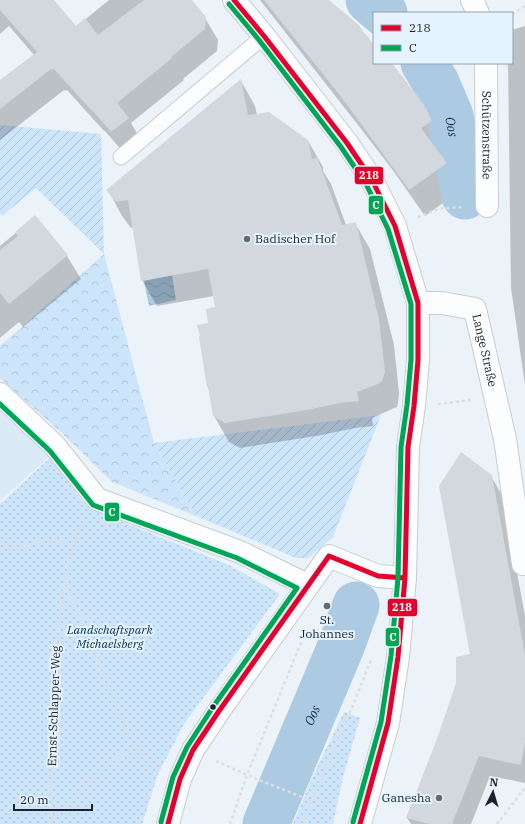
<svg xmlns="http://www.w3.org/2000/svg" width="525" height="824" viewBox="0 0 525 824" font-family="'IBM Plex Serif',serif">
  <defs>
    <pattern id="grass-dots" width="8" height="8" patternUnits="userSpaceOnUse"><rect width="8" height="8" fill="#cde5fa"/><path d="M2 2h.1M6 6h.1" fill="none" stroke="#afc4d6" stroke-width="1.8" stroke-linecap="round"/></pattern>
    <pattern id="forest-crowns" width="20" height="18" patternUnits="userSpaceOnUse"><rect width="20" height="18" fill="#cde5fa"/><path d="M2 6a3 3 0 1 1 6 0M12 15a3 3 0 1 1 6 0" fill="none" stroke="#afc4d6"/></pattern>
    <pattern id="garden-furrows" width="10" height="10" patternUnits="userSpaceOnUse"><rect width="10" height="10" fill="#cde5fa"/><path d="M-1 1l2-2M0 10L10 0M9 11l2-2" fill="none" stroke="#afc4d6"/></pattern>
    <pattern id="water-waves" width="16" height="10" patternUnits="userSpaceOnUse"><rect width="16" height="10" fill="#adcae3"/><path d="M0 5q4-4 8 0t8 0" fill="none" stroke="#94adc3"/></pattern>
  </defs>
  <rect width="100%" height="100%" fill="#ebf2f8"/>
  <path fill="#daeaf7" d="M0,388L49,456L0,501Z"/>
  <path fill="url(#grass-dots)" d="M50,458L83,502L103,514L229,565L280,594L184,724L158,774L142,824H0V504Z
    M344,712L360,718L343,777L333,824H293L312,778Z"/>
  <path fill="url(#forest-crowns)" d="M104,254L154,443L196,516L112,482L66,437L0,378V346Z"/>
  <path fill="url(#garden-furrows)" d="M0,125L101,134L104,254L36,188L2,216L0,213Z
    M381,415L333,537L308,558H296L196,516L154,443Z"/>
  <path fill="url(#water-waves)" d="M172,275L176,300L149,306L144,281Z"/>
  <path fill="#0003" d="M0,0H52L76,27L109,0H190L205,18L218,40L217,51L183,79L184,80L131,123L141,140L124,153L105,131H104L67,90L65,91L64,90L0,140V82L34,55L9,26L0,34Z
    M260,0H326L374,47V63H391L424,106L439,133L446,147L438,153L446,164L461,190L425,216L392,169L358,125Z
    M525,26V385L511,288L508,63H512V30Z
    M241,81L255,106L257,115L308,141L323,167V171L331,184L346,225L355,223L370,249L394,345L399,393L398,403L397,407L392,409L372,418L373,426L355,428L322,435L240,448L229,442L214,416L209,390L208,386L209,324L216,308L214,296L157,306L142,280L134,227L131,228L122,216L108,190Z
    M35,217L67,256L81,279L23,327L19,322L0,338V246Z
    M491,476L503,497L525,616V783L490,776L471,824H411L407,818L471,655Z"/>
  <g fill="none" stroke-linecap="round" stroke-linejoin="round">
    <g stroke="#adcae3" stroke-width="47">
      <path d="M369,0L384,13"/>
      <path id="s1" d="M424,63L436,83L450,116L465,196"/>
      <path id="s2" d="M266,824L342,644L356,605"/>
    </g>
  </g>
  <path fill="#d2d8dd" d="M0,0H54L76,26L85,18L98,35L144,0H192L206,17L205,29L171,57L172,58L117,103L129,118L111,132L92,110H91L54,69L52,70L51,69L0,109V80L37,52L0,10Z
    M264,0H329L360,26V27L374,45V63H392L424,105L432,121L421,128L447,163L409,190L375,143L342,98Z
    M241,79L248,115L269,112L308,140L312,159L317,157L342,225L356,222L379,319L385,372L382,381L378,384L357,392L359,401L340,403L307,410L225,423L213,416L208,387H207L199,337L200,336L197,325L208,323L206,309L215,307L208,269L141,281L128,200L116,202L106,190Z
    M35,215L68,255L9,304L0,293V250L18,236L15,232Z
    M461,452L492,475L525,655V742L521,765L479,756L452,824H430L406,818L437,739L456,683V657L470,654L439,486Z"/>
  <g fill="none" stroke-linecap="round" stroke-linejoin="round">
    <g stroke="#c7cdd2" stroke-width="17">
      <path id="service" d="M121,157L264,36"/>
    </g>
    <g stroke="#c7cdd2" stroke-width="24">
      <g id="minor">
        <path d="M234,0L264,36L347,143L372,180L395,226L418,303V360L414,406L408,447L405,578L398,657L388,723L360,824"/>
        <path d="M472,0L478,13"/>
        <path id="s3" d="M486,63L487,206"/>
        <path id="s4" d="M418,303H442L475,309L505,439L523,564"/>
        <path d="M0,394L55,446L97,499L240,552L307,585"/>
        <path d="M168,824L180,779L193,750L219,711L329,556L378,576L405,578"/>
      </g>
    </g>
    <path stroke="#dcdedf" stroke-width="2.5" stroke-dasharray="3 3" stroke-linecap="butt" d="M512,14L525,6
      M418,217L438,209L463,207
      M438,404L471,400
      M0,541L8,550L47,540L74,544
      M64,585L81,617L133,748L160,765
      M216,761L259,780L307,799L311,802L338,813
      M52,820L68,806L106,765L133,748
      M52,824L50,779L56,716V647L64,584L74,544L84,520
      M230,824L247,775L303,638
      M303,824L311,802L351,710L371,660
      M497,824L525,788"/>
    <use href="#service" stroke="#fcfdfe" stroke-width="15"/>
    <use href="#minor" stroke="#fcfdfe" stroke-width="22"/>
    <g stroke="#e5f3fe" stroke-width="8">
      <path id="bus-1" d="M234,0L264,36L347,143L372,180L395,226L418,303V360L414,406L408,447L405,578L398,657L388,723L360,824
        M168,824L180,779L193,750L219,711L329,556L378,576L405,578"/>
    </g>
    <g stroke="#e5f3fe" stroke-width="8">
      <path id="bus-2" d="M229,4L259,40L341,147L366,184L388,229L411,304V360L407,405L401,447L398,578L391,656L381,722L353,822
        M0,404L50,451L93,505L237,558L297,588L213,707L187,747L173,777L161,822"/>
    </g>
    <use href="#bus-1" stroke="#e4002b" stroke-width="5"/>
    <use href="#bus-2" stroke="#00a651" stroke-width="5"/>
  </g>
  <g fill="#646b70" stroke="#e5f3fe" stroke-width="1.5">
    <circle cx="247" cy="239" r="4"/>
    <circle cx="327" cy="606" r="4"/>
    <circle cx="439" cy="798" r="4"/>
  </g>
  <circle fill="#1c2227" stroke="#e5f3fe" stroke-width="1.5" cx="213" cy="707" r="3.5"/>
  <g text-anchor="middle" stroke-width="4" stroke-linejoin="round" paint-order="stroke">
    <g font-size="12" fill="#1c2227" stroke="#e5f3fe">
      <text dy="4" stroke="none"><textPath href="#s3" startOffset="72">Schützenstraße</textPath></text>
      <text dy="4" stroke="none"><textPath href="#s4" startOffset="100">Lange Straße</textPath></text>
      <text transform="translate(54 706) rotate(-88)" y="4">Ernst-Schlapper-Weg</text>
    </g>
    <g font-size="12" fill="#1c2227" stroke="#e5f3fe" text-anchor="start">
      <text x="255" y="243">Badischer Hof</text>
      <text x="327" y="624" text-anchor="middle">St.<tspan x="327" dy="14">Johannes</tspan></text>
      <text x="431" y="802" text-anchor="end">Ganesha</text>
    </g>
    <g font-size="12" font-style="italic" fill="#033353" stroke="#e5f3fe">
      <text x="110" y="634">Landschaftspark<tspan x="110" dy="14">Michaelsberg</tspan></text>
    </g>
    <g font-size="13" font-style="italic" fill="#002d4c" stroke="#e5f3fe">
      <text dy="5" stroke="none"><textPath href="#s1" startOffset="70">Oos</textPath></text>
      <text dy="5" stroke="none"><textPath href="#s2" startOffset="118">Oos</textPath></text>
    </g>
  </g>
  <g stroke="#e5f3fe" stroke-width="1.5">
    <rect x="354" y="166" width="30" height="19" rx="4" fill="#e4002b"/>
    <rect x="368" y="195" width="16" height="20" rx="4" fill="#00a651"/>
    <rect x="104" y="502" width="16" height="20" rx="4" fill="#00a651"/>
    <rect x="387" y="598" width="31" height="19" rx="4" fill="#e4002b"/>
    <rect x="385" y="627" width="15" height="20" rx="4" fill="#00a651"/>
  </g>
  <g font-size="11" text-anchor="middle" font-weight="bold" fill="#fff">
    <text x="369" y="179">218</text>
    <text x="376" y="209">C</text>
    <text x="112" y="516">C</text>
    <text x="402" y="611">218</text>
    <text x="393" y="641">C</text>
  </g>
  <rect x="373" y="12" width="140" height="52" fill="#e5f3fe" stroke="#959fa8"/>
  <rect x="381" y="25" width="20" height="6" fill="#e4002b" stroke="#959fa8"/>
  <text x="409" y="32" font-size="12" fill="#1c2227">218</text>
  <rect x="381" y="45" width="20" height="6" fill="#00a651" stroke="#959fa8"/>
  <text x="409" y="52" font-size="12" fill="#1c2227">C</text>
  <g transform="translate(493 792) rotate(5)" stroke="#e5f3fe" stroke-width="3" paint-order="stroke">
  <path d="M0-3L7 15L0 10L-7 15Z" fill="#1c2227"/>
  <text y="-6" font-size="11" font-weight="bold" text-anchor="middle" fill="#1c2227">N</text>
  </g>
  <path d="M14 804v6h78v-6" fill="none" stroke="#1c2227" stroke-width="2"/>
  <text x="20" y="804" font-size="12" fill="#1c2227" stroke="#e5f3fe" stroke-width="3" paint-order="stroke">20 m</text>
</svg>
